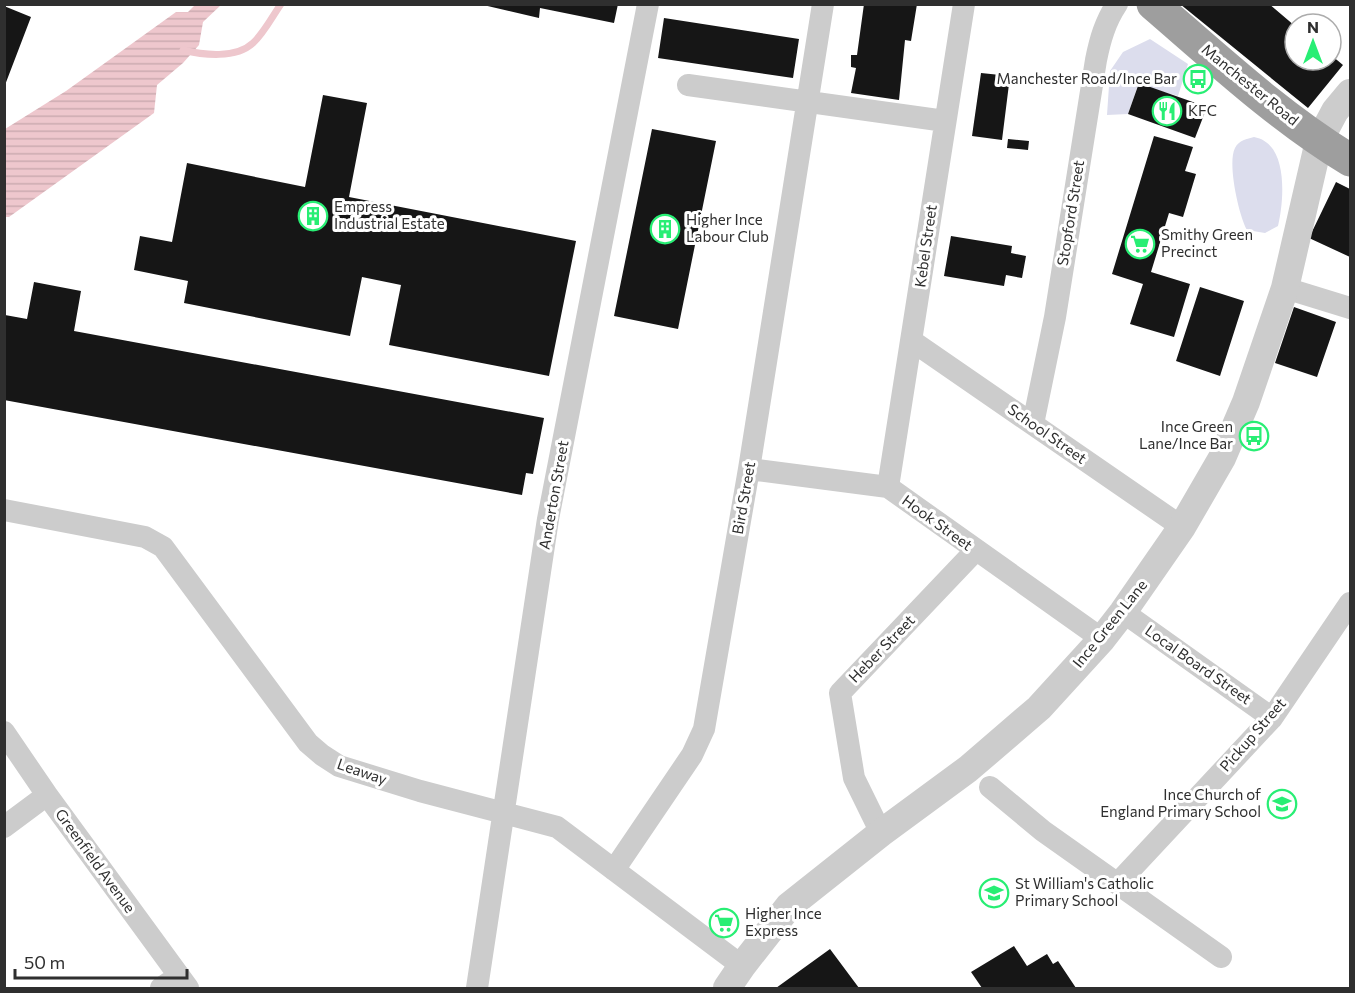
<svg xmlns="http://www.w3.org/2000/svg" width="1355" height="993" viewBox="0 0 1355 993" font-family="Commissioner,sans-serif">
  <defs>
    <pattern id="water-rules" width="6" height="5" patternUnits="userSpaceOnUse" patternTransform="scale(1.5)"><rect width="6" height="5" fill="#eec7cd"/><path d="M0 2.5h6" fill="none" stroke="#ccabb0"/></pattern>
  </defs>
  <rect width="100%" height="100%" fill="#fff"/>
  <path fill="#dcdded" d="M1150,39L1188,64L1178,96L1138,85L1128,114L1107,115L1110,71L1123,52Z
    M1254,137C1289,143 1284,201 1278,226L1265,233L1247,230C1239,216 1227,163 1235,148C1239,140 1247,139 1254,137Z"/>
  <path fill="url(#water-rules)" d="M196,4L221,5L203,22L199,45L183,63L157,85L154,113L9,217H5V129L66,91L176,12H188Z"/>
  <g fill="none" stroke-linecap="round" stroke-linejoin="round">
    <path stroke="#eec7cd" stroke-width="7" d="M183,50C203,55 236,59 253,43C264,33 272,17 281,4"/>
  </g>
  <path fill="#161616" d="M479,4H618L614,23L540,8L539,18Z
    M864,4H917L911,41L905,40L899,100L851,93L856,68L851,67V55H857Z
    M1180,4H1269L1295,26V60H1331V55L1343,65L1308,108Z
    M4,6L31,17L5,85H4Z
    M664,18L799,39L793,78L658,58Z
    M981,73L1010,76L1002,140L972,136Z
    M1139,83L1207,107L1195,138L1128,114Z
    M323,95L367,103L349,197L576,241L549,376L389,345L401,285L362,277L350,336L184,303L188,281L134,270L140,236L172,242L187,163L305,187Z
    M652,129L716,141L678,329L614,316Z
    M1154,136L1193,147L1185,171L1196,174L1183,217L1169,213L1151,272L1190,284L1174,337L1130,324L1143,284L1112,274Z
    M1008,139L1029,141L1028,150L1007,148Z
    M1336,182L1350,189V257L1309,238Z
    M951,236L1012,246L1011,253L1026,256L1022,278L1006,275L1004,286L944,276Z
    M34,282L81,291L74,331L544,418L533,474L526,473L522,495L4,400L5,315L27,319Z
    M1200,287L1244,301L1220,376L1176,361Z
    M1294,307L1336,322L1317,377L1275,363Z
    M1014,946L1027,966L1047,954L1053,964L1058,961L1076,988H982L971,972Z
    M830,949L859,988H776Z"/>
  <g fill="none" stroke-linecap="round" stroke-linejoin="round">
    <path stroke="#ccc" stroke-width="22" d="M688,85L945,121
      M1285,288L1350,308
      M912,341L1182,527
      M1033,424L1055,317L1096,60C1100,40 1105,22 1117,4
      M749,469L888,487L1102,639
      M888,487L964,4
      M4,510L145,537L163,547L308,743L322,755L339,766L420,791L557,827L742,966
      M1123,612L1272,718
      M4,732L47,795L188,988
      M990,787L1043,831L1221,957
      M4,827L47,795
      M881,833L854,778L840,693L976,550
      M614,870L692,755L704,729L749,469L823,4
      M1118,883L1272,718L1350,603
      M161,988L179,976
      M477,988L548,519L648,4"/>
    <path stroke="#ccc" stroke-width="28" d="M727,988L742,966L789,906L881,833L968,769L1039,708L1102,639L1123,612L1182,527L1222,458L1246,402L1285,288L1319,141L1335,111L1350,93"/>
    <path stroke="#9e9e9e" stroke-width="33" d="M1153,4C1217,59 1279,117 1350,160"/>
  </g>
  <defs>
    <g id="bus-ring" transform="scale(1.5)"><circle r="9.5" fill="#fff" stroke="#28ee74" stroke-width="1.5"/><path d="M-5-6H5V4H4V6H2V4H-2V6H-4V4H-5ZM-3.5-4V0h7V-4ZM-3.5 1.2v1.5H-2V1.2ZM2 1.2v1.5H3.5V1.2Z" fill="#28ee74"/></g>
    <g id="restaurant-ring" transform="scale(1.5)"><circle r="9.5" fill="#fff" stroke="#28ee74" stroke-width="1.5"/><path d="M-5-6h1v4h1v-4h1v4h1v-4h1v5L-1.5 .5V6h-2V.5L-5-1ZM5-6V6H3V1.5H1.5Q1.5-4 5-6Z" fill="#28ee74"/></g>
    <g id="building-ring" transform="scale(1.5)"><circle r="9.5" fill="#fff" stroke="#28ee74" stroke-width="1.5"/><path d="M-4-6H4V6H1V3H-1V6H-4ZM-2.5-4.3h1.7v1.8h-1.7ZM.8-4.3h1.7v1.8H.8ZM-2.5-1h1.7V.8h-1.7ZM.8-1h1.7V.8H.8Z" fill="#28ee74"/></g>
    <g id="supermarket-ring" transform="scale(1.5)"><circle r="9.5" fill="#fff" stroke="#28ee74" stroke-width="1.5"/><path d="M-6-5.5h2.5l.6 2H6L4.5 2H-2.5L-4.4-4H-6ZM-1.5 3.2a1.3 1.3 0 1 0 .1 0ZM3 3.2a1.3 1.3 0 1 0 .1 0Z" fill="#28ee74"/></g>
    <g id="school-ring" transform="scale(1.5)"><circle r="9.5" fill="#fff" stroke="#28ee74" stroke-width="1.5"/><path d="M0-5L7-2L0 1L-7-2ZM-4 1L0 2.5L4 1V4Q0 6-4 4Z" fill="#28ee74"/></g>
  </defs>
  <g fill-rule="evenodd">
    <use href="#bus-ring" x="1198" y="79"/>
    <use href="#restaurant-ring" x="1167" y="111"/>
    <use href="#building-ring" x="313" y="216"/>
    <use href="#building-ring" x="665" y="229"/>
    <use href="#supermarket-ring" x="1140" y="244"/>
    <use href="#bus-ring" x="1254" y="436"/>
    <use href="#school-ring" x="1282" y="804"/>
    <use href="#school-ring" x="994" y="893"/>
    <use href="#supermarket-ring" x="724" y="923"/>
  </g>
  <g text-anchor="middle" stroke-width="6" stroke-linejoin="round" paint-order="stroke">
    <g font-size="15" fill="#2f2f2f" stroke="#fff" text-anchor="start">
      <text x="1177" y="84" text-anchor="end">Manchester Road/Ince Bar</text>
      <text x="1188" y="116">KFC</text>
      <text x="334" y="212">Empress<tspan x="334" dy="17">Industrial Estate</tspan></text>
      <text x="686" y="225">Higher Ince<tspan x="686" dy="17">Labour Club</tspan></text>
      <text x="1161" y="240">Smithy Green<tspan x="1161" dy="17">Precinct</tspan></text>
      <text x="1233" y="432" text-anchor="end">Ince Green<tspan x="1233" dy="17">Lane/Ince Bar</tspan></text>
      <text x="1261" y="800" text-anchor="end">Ince Church of<tspan x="1261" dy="17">England Primary School</tspan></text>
      <text x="1015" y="889">St William's Catholic<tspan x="1015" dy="17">Primary School</tspan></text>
      <text x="745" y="919">Higher Ince<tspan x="745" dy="17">Express</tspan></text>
    </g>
    <g font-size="15" fill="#2f2f2f" stroke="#fff">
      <text transform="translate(1250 85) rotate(39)" y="5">Manchester Road</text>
      <text transform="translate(1071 213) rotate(-81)" y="5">Stopford Street</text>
      <text transform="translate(926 246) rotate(-82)" y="5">Kebel Street</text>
      <text transform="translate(1047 434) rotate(35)" y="5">School Street</text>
      <text transform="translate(554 495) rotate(-80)" y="5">Anderton Street</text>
      <text transform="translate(744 498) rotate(-80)" y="5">Bird Street</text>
      <text transform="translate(937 523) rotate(36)" y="5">Hook Street</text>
      <text transform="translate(1110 624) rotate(-51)" y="5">Ince Green Lane</text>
      <text transform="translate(882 649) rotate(-46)" y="5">Heber Street</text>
      <text transform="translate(1198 665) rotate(35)" y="5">Local Board Street</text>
      <text transform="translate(1253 735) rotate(-49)" y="5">Pickup Street</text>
      <text transform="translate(362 772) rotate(19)" y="5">Leaway</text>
      <text transform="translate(95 861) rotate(54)" y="5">Greenfield Avenue</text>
    </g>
  </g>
  <rect width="1355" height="993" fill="none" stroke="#2f2f2f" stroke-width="12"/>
  <g transform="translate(1313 42)"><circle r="28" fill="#ffffff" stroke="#acacac" stroke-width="1.5"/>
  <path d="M0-4.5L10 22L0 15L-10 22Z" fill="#28ee74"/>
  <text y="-9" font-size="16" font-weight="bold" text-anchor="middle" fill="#2f2f2f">N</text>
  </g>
  <path d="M15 969v9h172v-9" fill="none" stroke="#2f2f2f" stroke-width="3"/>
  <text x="24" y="969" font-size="18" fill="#2f2f2f" stroke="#ffffff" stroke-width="4.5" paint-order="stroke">50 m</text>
</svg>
